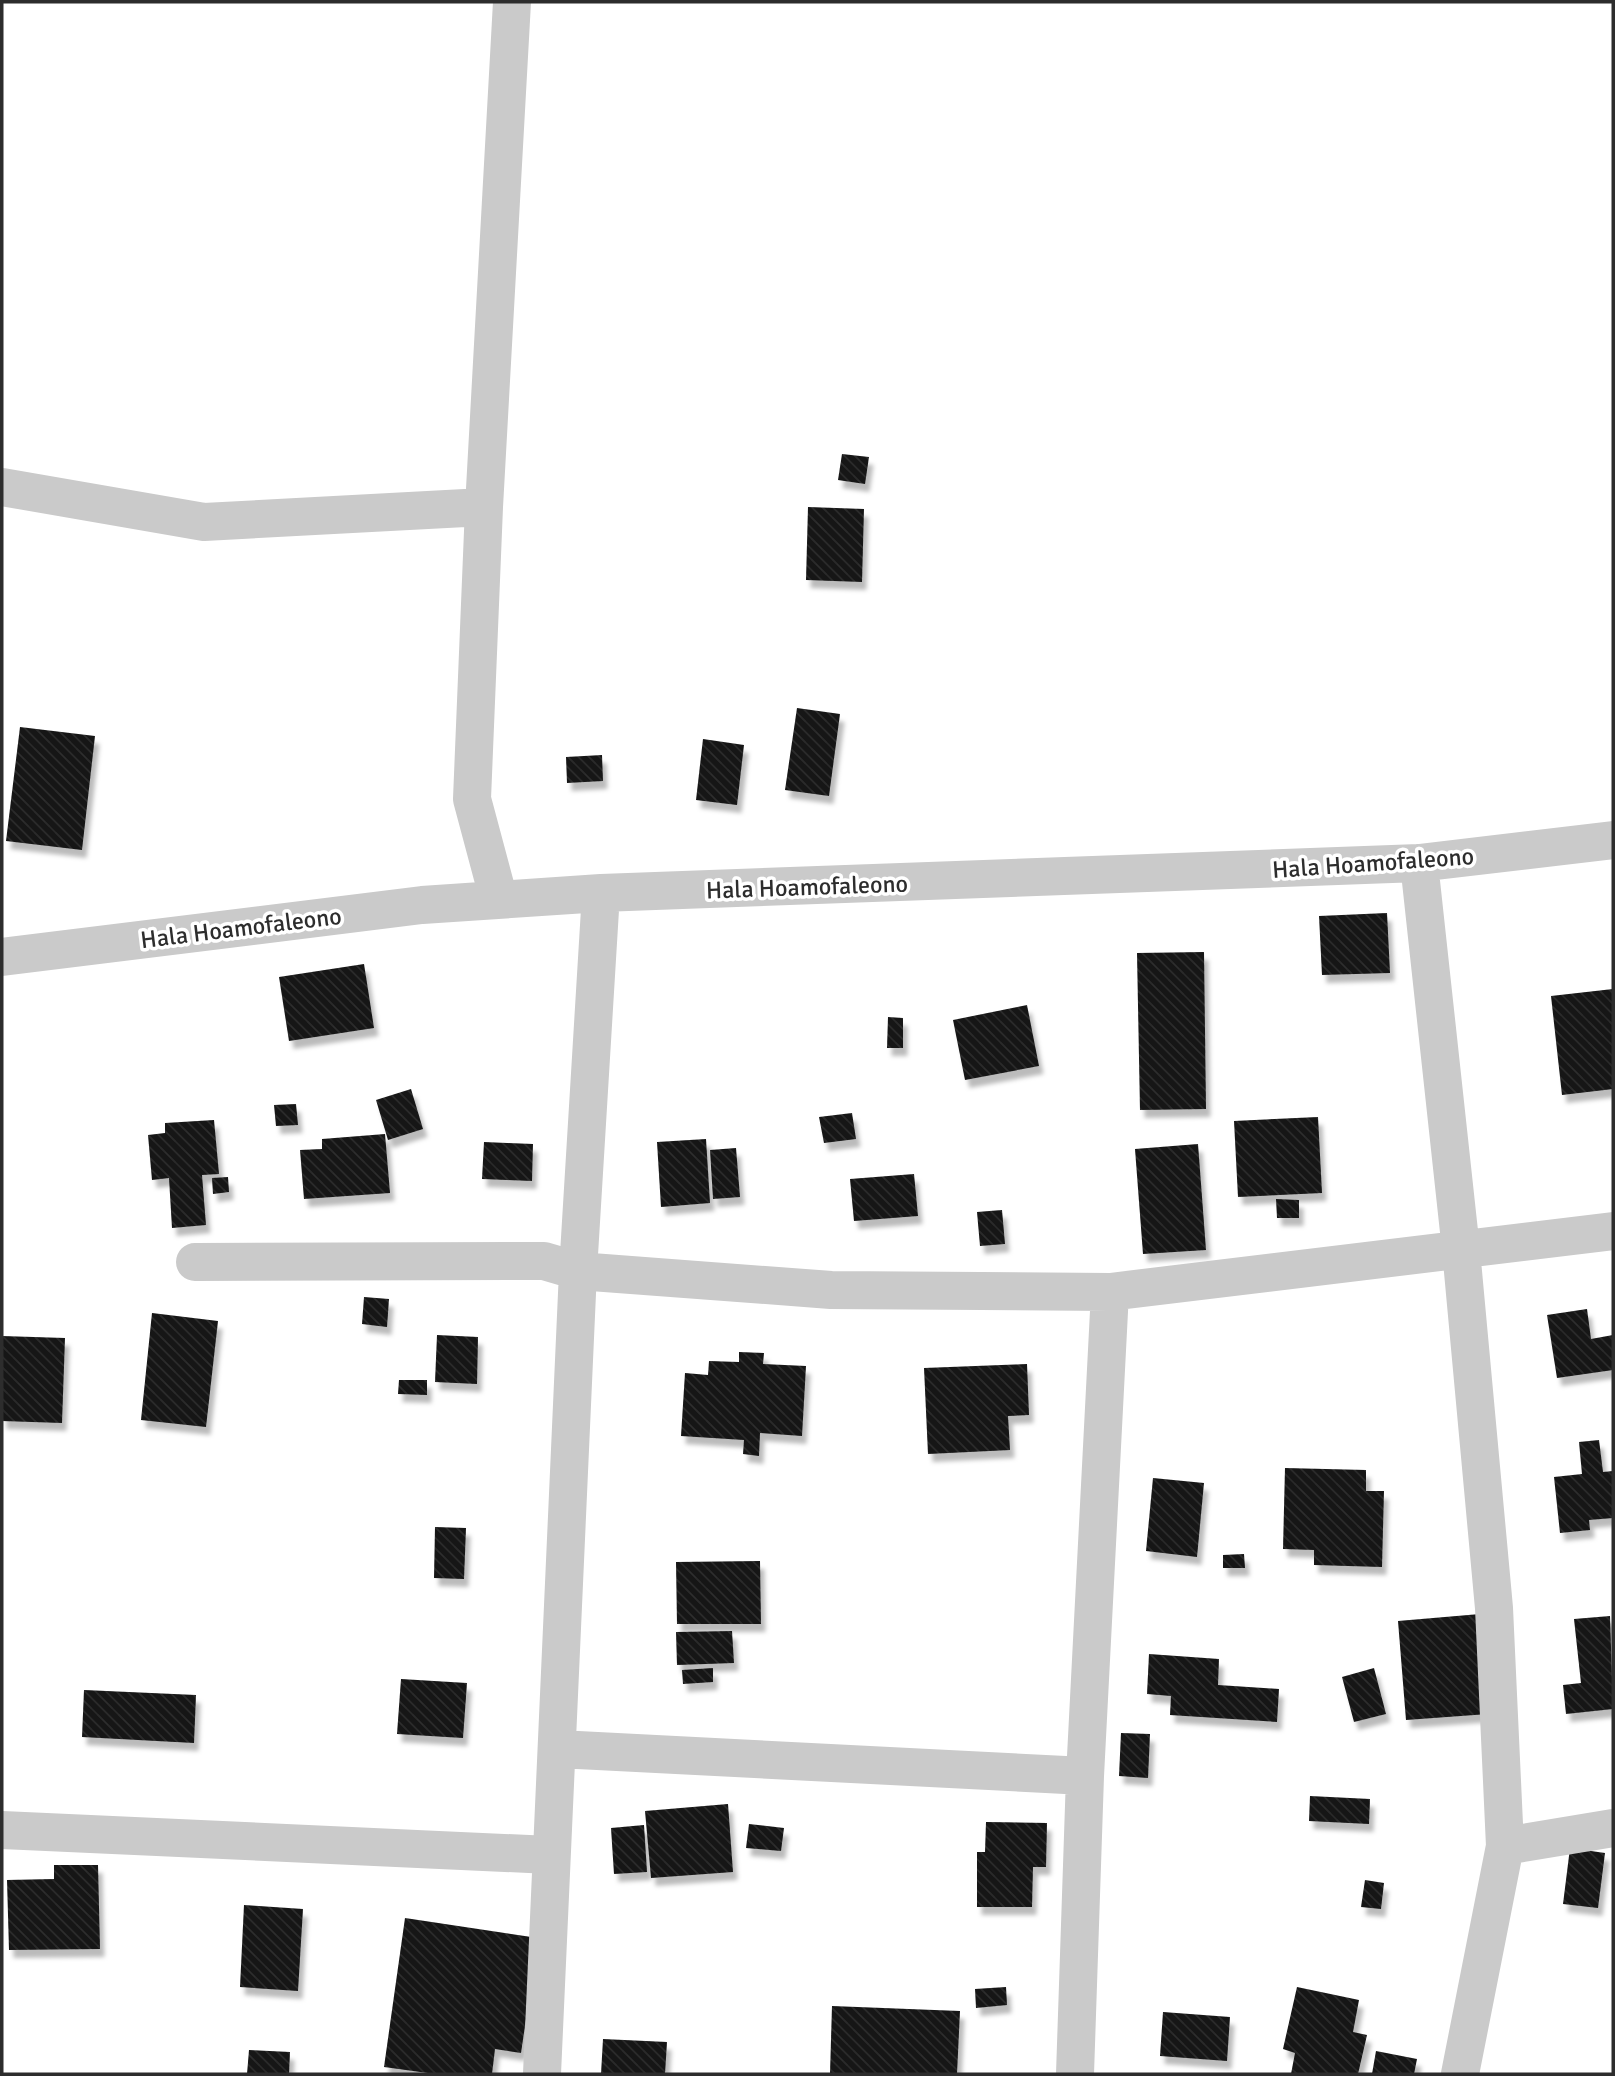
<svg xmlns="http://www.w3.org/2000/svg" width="1615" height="2076" viewBox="0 0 1615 2076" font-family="Signika,sans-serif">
  <defs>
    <pattern id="building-back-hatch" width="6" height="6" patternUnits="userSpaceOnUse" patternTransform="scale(1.75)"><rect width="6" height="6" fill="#141414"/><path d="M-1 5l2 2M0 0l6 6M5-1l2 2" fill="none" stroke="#2e2e2e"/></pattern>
    <filter id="shadow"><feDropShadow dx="4.5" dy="8" stdDeviation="2" flood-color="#0004"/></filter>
  </defs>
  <rect width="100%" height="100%" fill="#fff"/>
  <path fill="url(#building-back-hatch)" filter="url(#shadow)" d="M842,454L869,457L865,484L838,480Z
    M808,507L864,509L862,582L806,580Z
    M797,708L840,714L829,796L785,790Z
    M20,727L95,736L82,850L6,841Z
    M703,739L744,745L737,805L696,800Z
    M602,755L603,781L567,783L566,757Z
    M1387,913L1390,973L1322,975L1319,916Z
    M1204,952L1206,1109L1140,1110L1137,953Z
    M364,964L374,1028L289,1041L279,977Z
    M1613,989V1089L1562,1095L1551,996Z
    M1027,1005L1039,1066L965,1080L953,1020Z
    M888,1017L903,1018V1048H887Z
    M411,1089L423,1129L388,1140L376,1100Z
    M296,1104L298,1125L276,1126L274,1105Z
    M852,1113L856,1139L824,1143L819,1117Z
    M1318,1117L1322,1193L1238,1197L1234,1121Z
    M214,1120L219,1174L202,1175L206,1225L172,1228L169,1178L152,1180L148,1135L165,1133V1123Z
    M385,1134L390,1193L304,1199L300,1150L322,1149V1139Z
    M706,1139L710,1203L661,1207L657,1142Z
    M484,1142L533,1144L532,1181L482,1179Z
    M1198,1144L1206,1250L1143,1254L1135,1149Z
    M736,1148L740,1197L713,1199L710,1150Z
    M914,1174L918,1216L854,1221L850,1179Z
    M228,1177L229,1192L213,1194L212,1178Z
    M1276,1199L1299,1200V1218H1277Z
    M1002,1210L1005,1244L980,1246L977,1212Z
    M364,1297L389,1299L387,1327L362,1324Z
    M1587,1309L1591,1339L1613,1335V1370L1557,1378L1547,1315Z
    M152,1313L218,1321L206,1427L141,1420Z
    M437,1335L478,1337L477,1384L435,1382Z
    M2,1336L65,1338L62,1423L2,1421Z
    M739,1352L764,1353L763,1364L806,1366L802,1436L760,1433L759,1456L743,1454L744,1440L681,1436L685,1373L708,1375L709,1361L739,1362Z
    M1027,1364L1029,1415L1008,1416L1010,1450L928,1454L924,1368Z
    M399,1380H427V1395L398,1394Z
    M1599,1440L1603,1472L1613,1471V1518L1589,1520L1590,1530L1560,1533L1554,1477L1582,1474L1579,1442Z
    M1285,1468L1366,1470V1491H1384L1382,1567L1314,1565V1550L1283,1549Z
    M1153,1478L1204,1483L1197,1557L1146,1551Z
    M435,1527L466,1528L464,1579L434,1578Z
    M1244,1554L1245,1568H1223V1555Z
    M760,1561L761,1624H677L676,1562Z
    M1480,1614L1488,1714L1406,1720L1398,1621Z
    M1610,1616L1613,1709L1566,1714L1563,1685L1581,1683L1574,1619Z
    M732,1631L734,1663L677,1665L676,1632Z
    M1149,1654L1219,1659L1218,1685L1279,1689L1277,1722L1170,1715L1171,1696L1147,1694Z
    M713,1668V1682L683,1684L682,1670Z
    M1374,1668L1386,1714L1354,1722L1342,1677Z
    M401,1679L467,1683L463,1738L397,1734Z
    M84,1690L196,1695L194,1743L82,1737Z
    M1121,1733L1150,1734L1148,1778L1119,1776Z
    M1310,1796L1370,1799L1369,1824L1309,1821Z
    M728,1804L733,1872L651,1878L645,1811Z
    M986,1822L1047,1823L1046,1867H1033L1032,1907H977V1852H985Z
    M749,1824L784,1828L781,1851L746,1848Z
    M644,1825L647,1872L614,1874L611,1828Z
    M1570,1848L1605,1853L1598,1908L1563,1904Z
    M54,1865H98L100,1949L9,1950L7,1880L54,1879Z
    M1365,1880L1384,1883L1381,1909L1361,1907Z
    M244,1905L303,1909L298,1991L240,1987Z
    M405,1918L538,1938L521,2053L495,2049L492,2074H435L384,2067Z
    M1006,1987L1007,2005L976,2008L975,1989Z
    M1297,1987L1359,2000L1353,2032L1367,2035L1358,2074H1291L1295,2053L1283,2049Z
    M832,2006L960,2011L957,2074H830Z
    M1163,2012L1230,2017L1227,2061L1160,2056Z
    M603,2039L667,2042L665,2074H601Z
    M249,2050L290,2052L289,2074H247Z
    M1376,2051L1417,2059L1414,2074H1372Z"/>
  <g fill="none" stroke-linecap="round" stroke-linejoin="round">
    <path stroke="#cacaca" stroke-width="38" d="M2,487L204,522L484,507
      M1419,863L1461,1250L1494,1608L1505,1846L1460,2074
      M499,900L472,799L484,507L512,2
      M2,957L422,905L601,893L1419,863L1613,840
      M195,1262L544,1261L578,1271L601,893
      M558,1749L1085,1776
      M2,1830L550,1855
      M1505,1846L1613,1828
      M542,2074L578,1271L831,1290L1110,1292L1613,1231
      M1075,2074L1085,1776L1110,1292"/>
  </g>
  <g text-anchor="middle" stroke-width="7" stroke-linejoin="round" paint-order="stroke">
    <g font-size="24" fill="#2d2d2d" stroke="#fff">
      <text transform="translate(1373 863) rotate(-4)" y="8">Hala Hoamofaleono</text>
      <text transform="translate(807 887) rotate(-2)" y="8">Hala Hoamofaleono</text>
      <text transform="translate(241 928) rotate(-7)" y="8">Hala Hoamofaleono</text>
    </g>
  </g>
  <rect width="1615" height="2076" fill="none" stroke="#2d2d2d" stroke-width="7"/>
</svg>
